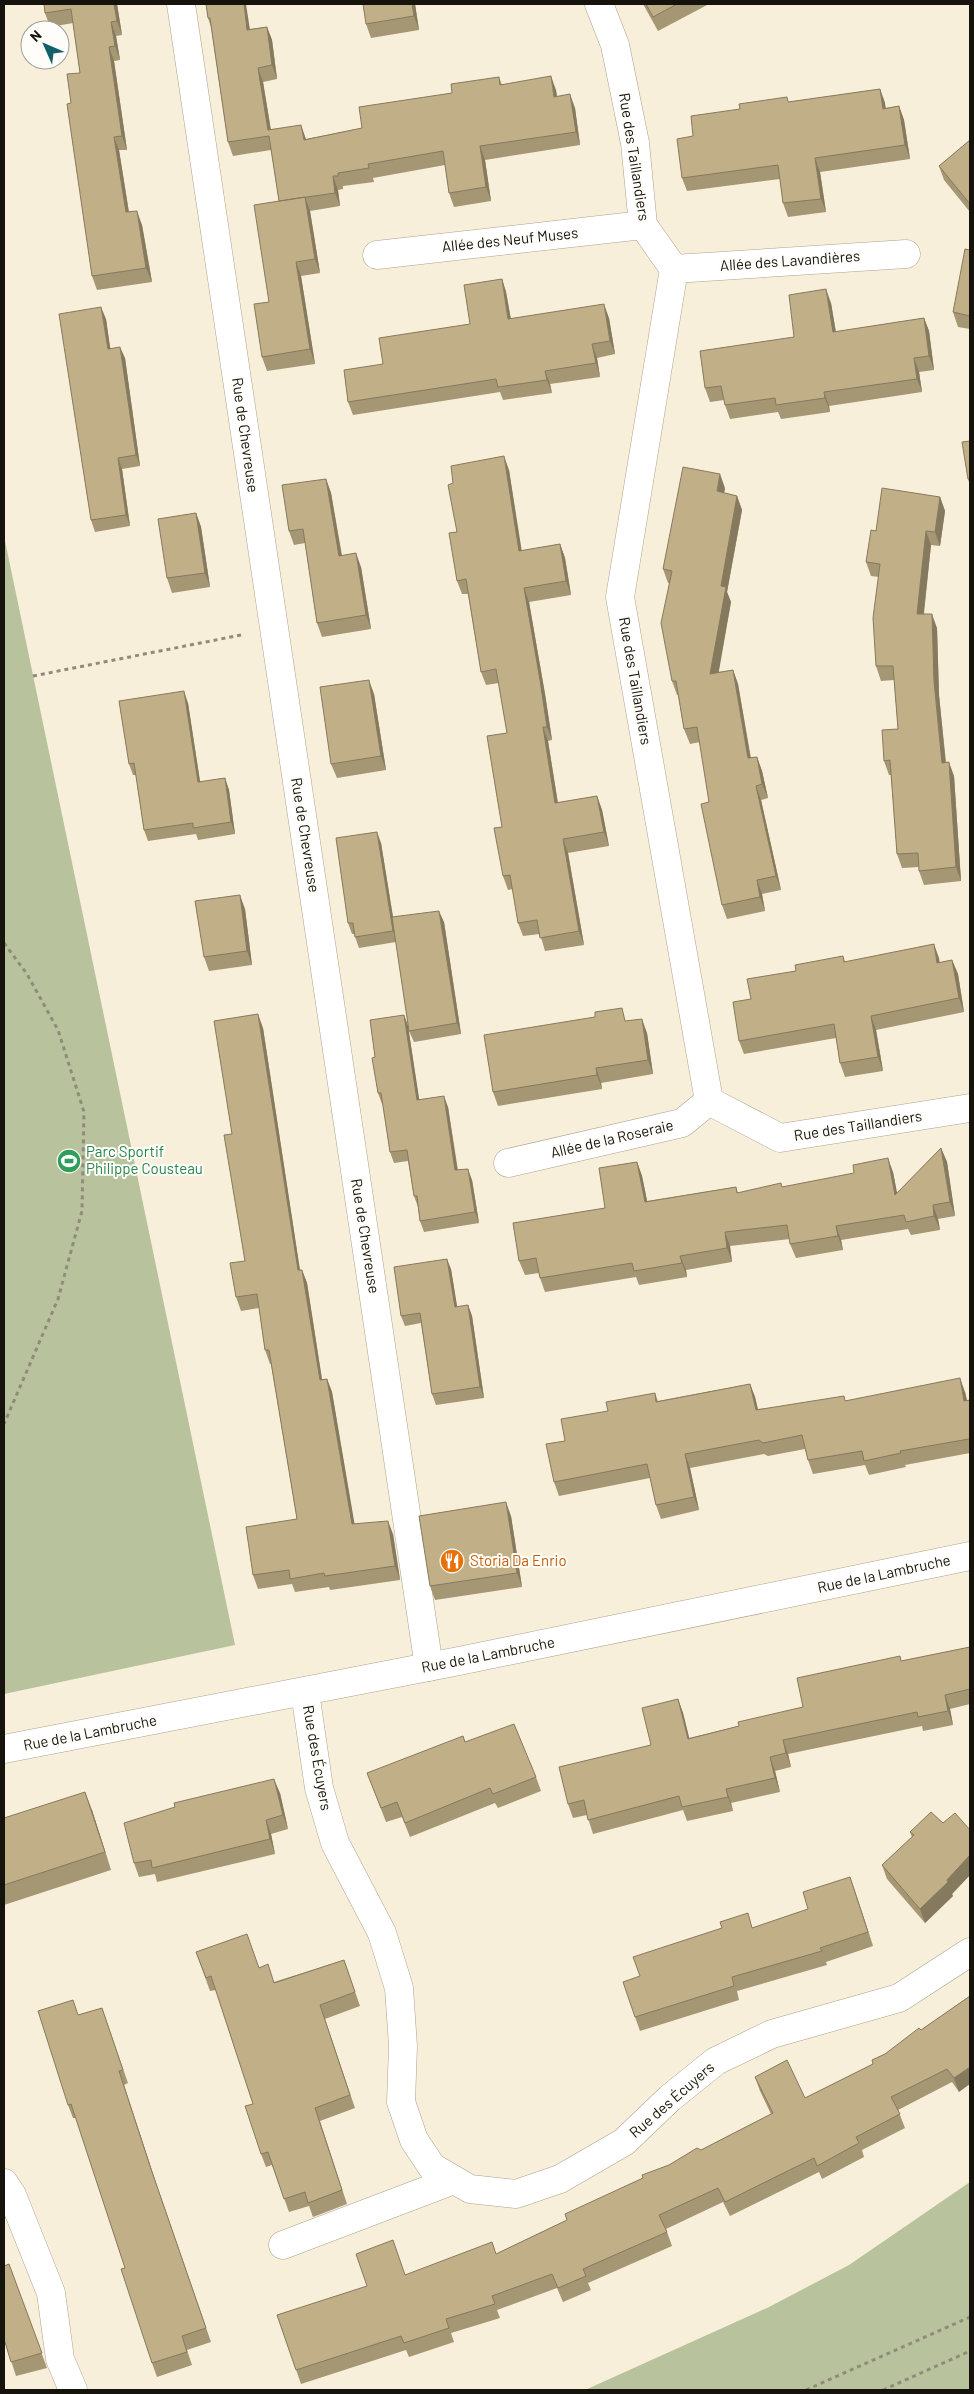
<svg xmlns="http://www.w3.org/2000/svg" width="974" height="2394" viewBox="0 0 974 2394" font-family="Barlow,sans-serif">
  <rect width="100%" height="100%" fill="#f8efda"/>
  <path fill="#b8c29d" d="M4,536L235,1645L4,1694Z
    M970,2182V2390H585L769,2307L849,2265Z"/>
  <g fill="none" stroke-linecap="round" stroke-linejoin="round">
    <g stroke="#aba38f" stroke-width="29">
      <path id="minor" d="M181,4L429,1667
        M599,4L615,45L635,143L643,225L674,269L620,597L709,1101L780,1138L970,1108
        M377,255L643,225
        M674,269L906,254
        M508,1163L682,1123L709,1101
        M305,1692L319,1788L335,1843L382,1933L399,1988L403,2046L401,2102L414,2140L432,2167L470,2189L516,2194L560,2179L624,2142L670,2098L716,2061L772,2034L899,1998L970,1952
        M4,2183L12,2195L51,2293L60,2359L73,2390
        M283,2245L454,2180"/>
    </g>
    <g stroke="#aba38f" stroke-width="29">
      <path id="tertiary" d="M4,1749L459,1661L970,1556"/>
    </g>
    <path stroke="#918b7c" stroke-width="3" stroke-dasharray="4 4" stroke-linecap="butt" d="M33,676L241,635
      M4,943L27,974L58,1030L84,1112L82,1211L58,1299L4,1424
      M806,2390L970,2317
      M883,2390L970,2351"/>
    <use href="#minor" stroke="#fff" stroke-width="28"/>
    <use href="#tertiary" stroke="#fff" stroke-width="28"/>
  </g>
  <path fill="#a59674" d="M44,4H117L122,35L116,36L120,60L114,61L127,150H119L129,212L142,225L152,282L97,290L92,276L71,103L80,73L73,23L50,27L45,13Z
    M206,4L250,29L267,27L272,40L277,79L263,82L271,130L306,139L362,128L452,93L499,77L502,85L556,90L557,97L575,108L580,145L485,160L491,201L454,207L449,193L445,165L373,178L374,182L343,186V189L338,190L340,206L310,211L320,273L301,276L315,364L267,371L262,357L269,302L279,201L271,150L233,156L228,142L211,27L208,18Z
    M415,4L419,30L371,38L366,24Z
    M643,4H709L658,31Z
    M880,89L885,103V108L899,106L904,120L910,159L820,172L826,212L788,217L783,203L780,179L687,191L682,178L693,136L789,102Z
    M970,140V212L944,180L939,166Z
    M970,250V329L958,327L953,312Z
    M502,279L506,292L511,319L609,318L615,354L597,358L600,377L550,384L552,393L503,400L500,392L353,415L348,402L383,364L470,324Z
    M831,303L836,332L924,318L929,331L934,370L919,372L922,392L829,406L830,412L781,419L778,412L730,419L725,405L724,400L710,402L705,388L794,337Z
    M106,319L110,349L125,358L140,466L122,469L130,526L95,532L91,520Z
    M970,441V486L968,479Z
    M509,470L521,551L560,544L565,558L571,595L529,602L545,694L552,740L548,741L558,803L597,796L602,810L609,846L568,853L584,945L545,951L540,934L523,936L518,923L513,889L508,890L503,876L502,827L507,733L499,683L486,685L481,672L468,594H462L457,581V532Z
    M326,479L331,493L342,555L361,567L371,629L322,637L317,623L305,543L294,545L289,531Z
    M725,488L724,493L737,496L742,510L727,592L731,602L718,672L733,670L738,684L751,758L757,757L762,771L768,798L761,800L781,890L762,894L765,911L727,919L722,905L709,802L700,742L690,744L684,729L678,695H677L672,681L670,583H668L663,569Z
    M940,497L945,511L940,546L931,545L924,614L937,628L939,695L946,762L954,776L961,881L924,885L919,871V867L902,868L897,854L891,775H889L884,761L898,729L894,680L881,681L876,666L879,577L871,576L866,562L876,531Z
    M196,513L201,527L210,587L172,593L167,578Z
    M374,694L386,770L337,778L331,764Z
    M188,703L200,782L225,778L229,790L235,834L198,840L196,834L148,841L144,830L136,775H133L129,764Z
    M381,843L393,917L444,922L461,1034L414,1042L409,1031L396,942L359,948L354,934H352L348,923Z
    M245,909L252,965L209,971L204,957Z
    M843,956L845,962L939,958V963L952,960L958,974L964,1012L876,1030L883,1071L845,1077L840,1063L836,1038L744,1054L739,1041L751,999L796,971Z
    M404,1015L408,1026L419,1100L448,1107L458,1170L472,1180L479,1223L424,1232L420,1221L418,1207L414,1196L408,1161L394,1163L390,1152L383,1104H382L378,1093L375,1057Z
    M627,1021L647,1033L653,1074L601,1083L602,1089L498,1106L493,1092Z
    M263,1028L300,1270H302L307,1283L322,1379H327L332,1392L354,1524L393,1534L400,1580L330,1590L329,1587L295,1592L292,1584L258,1589L253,1575L297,1519L271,1364H270L265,1350L259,1308L241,1311L236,1297L245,1261L232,1134Z
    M941,1148L947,1162L955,1216L938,1219L940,1230L911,1235L908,1229L841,1240L843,1250L796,1258L790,1244V1239L730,1246L732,1262L686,1270L687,1277L639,1285L636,1277L545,1292L540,1278L539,1273L525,1275L519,1261L605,1208L637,1162L642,1176L647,1201L736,1187L738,1193L893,1172L897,1193Z
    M451,1269L457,1307L468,1305L472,1316L484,1398L436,1405L432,1394L421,1323L405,1326L401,1316Z
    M750,1384L755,1397L758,1409L845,1401L965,1392L967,1400H970V1453L905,1465L906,1467L869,1475L865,1465L813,1474L808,1460L805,1449L768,1456L764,1454L690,1468L699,1510L661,1519L656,1505L650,1478L559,1496L554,1482L565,1441L608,1411L655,1393L658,1401Z
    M511,1516L522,1587L435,1600L430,1586Z
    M970,1647V1704L950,1709L953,1725L923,1731L922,1726L788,1754L791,1767L775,1771L780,1792L731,1803L733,1811L687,1821L683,1810L593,1834L587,1815L573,1818L568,1804L651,1745L678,1699L683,1713L689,1738L739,1726L803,1707L902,1661Z
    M465,1742L536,1777L541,1791L498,1808L495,1803L410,1837L402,1817L386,1822L367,1773Z
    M280,1793L288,1829L271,1834L275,1854L157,1882L155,1874L139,1877L134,1863Z
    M92,1810L111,1870L4,1905V1818Z
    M943,1823L970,1830V1875L952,1894L953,1896L925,1923L887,1879L882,1865L912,1837L910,1832Z
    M850,1877L873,1946L826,1962L827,1965L737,1991L739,2000L640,2031L635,2017L640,1976L753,1928L808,1909Z
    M196,1952L259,1968L274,1982L344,1960L360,2006L325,2019L355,2108L320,2121L347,2204L313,2217L309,2206L289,2212L272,2165L266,2167L261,2154L253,2104L216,1990L210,1991Z
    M970,1996L959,2092L952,2082L898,2110L905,2128L862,2150L864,2157L822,2179L819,2172L730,2216L723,2202L666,2229L672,2246L588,2283L591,2290L563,2302L557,2288L497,2310L500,2318L451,2333L454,2342L409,2357L406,2350L301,2384L277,2315L405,2275L496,2254L567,2220L643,2178L669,2165L701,2150L771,2114L760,2091L755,2077L805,2098L873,2064L885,2054L921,2030Z
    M102,2008L128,2083L124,2085L156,2183L211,2342L187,2350L192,2365L157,2377L152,2363L125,2268L76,2118H73L68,2105L79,2015Z
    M9,2264L47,2368L16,2376L4,2339Z"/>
  <path fill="#867a5e" d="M114,4H117L122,35L117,21Z
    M244,4H246L252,43L247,30Z
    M412,4H415L419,30L414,16Z
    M111,22L116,36L120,60L115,46Z
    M267,27L272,40L277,79L272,65Z
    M109,47L114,61L127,150L122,136Z
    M258,68L263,82L273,144L268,130Z
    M551,76L556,90L559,111L554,97Z
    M880,89L885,103L888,122L883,109Z
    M570,94L575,108L580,145L576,132Z
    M899,106L904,120L910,159L905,145Z
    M301,125L306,139L309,153L304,140Z
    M114,137L119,150L131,226L126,212Z
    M480,146L485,160L491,201L486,187Z
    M815,158L820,172L826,212L821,199Z
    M333,176L338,190L340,206L335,193Z
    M305,197L310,211L320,273L315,259Z
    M137,211L142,225L152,282L146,268Z
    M296,262L301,276L315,364L310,349Z
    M502,279L506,292L513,332L508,319Z
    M826,289L831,303L838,346L833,332Z
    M604,304L609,318L615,354L610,341Z
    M101,307L106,319L112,360L108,349Z
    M924,318L929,331L934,370L929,356Z
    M592,344L597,358L600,377L596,363Z
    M120,347L125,358L140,466L136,455Z
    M914,358L919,372L922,392L917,379Z
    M545,371L550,384L552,393L547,380Z
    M824,392L829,406L830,412L825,398Z
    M504,456L509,470L524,565L519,551Z
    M118,458L122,469L130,526L126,515Z
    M720,474L725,488L722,505L717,491Z
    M326,479L331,493L344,570L339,556Z
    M737,496L742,510L727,592L731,602L716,688L710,674L721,586Z
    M940,497L945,511L940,546L935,532Z
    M196,513L201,527L210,587L205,573Z
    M926,531L931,545L922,628L917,614Z
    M560,544L565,558L571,595L566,581Z
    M356,553L361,567L371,629L366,615Z
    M524,588L529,602L545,694L552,740L547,727Z
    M932,614L937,628L939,695L947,777L942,763L934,681Z
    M733,670L738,684L753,773L748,758Z
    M369,680L374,694L386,770L381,756Z
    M184,691L188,703L202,794L198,782Z
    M543,727L548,741L560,817L555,803Z
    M757,757L762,771L768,798L762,784Z
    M949,762L954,776L961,881L956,867Z
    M225,778L229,790L235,834L231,822Z
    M756,786L761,800L781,890L776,876Z
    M597,796L602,810L609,846L604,832Z
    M377,832L381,843L397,942L393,931Z
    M563,839L568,853L584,945L579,931Z
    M757,880L762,894L765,911L760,897Z
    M240,895L245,909L252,965L247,951Z
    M439,911L444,922L461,1034L457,1023Z
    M934,944L939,958L942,977L937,963Z
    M952,960L958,974L964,1012L959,998Z
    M258,1014L263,1028L302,1284L298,1270Z
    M404,1015L408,1026L421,1111L417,1100Z
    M871,1016L876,1030L883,1071L878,1057Z
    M642,1019L647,1033L653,1074L648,1060Z
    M596,1068L601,1083L602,1089L597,1075Z
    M444,1096L448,1107L459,1181L455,1170Z
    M941,1148L947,1162L955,1216L950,1202Z
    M888,1158L893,1172L900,1209L895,1195Z
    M637,1162L642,1176L650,1215L645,1202Z
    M468,1169L472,1180L479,1223L475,1212Z
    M933,1205L938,1219L940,1230L934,1216Z
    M836,1226L841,1240L843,1250L838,1236Z
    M725,1232L730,1246L732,1262L727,1248Z
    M680,1256L686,1270L687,1277L682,1263Z
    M447,1259L451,1269L459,1318L455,1307Z
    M302,1270L307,1283L324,1393L320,1380Z
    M468,1305L472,1316L484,1398L480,1387Z
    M960,1378L965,1392L970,1414L964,1401Z
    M327,1379L332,1392L357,1538L352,1524Z
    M750,1384L755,1397L761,1424L756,1410Z
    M685,1454L690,1468L699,1510L694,1497Z
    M506,1502L511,1516L522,1587L517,1573Z
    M388,1521L393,1534L400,1580L395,1566Z
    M945,1695L950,1709L953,1725L948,1711Z
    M678,1699L683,1713L693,1753L688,1739Z
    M783,1740L788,1754L791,1767L786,1753Z
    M770,1757L775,1771L780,1792L775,1778Z
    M274,1779L280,1793L288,1829L283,1815Z
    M726,1789L731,1803L733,1811L728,1797Z
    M85,1792L92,1810L111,1870Z
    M266,1820L271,1834L275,1854L270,1839Z
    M970,1855V1875L952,1894L953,1896L925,1923L920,1909Z
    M850,1877L855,1891L873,1946L868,1932Z
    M970,2067V2084L959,2092L954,2078Z
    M119,2071L156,2183L211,2342L151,2169Z"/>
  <path fill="#c0af87" stroke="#867a5e" d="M44,4H114L117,21L111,22L115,46L109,47L122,136L114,137L126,212L137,211L146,268L92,276L67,104L71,103L67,74L80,73L71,9L45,13Z
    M206,4H244L247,30L267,27L272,65L258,68L268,130L301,125L304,140L362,128L359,107L452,93L451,84L499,77L500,85L551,76L554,97L570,94L576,132L480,146L486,187L449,193L443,151L368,164L369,168L338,173V176H333L335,193L279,201L269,136L228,142L210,18H208Z
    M363,4H412L414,16L366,24Z
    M646,4H677L653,17Z
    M880,89L883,109L899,106L905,145L815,158L821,199L783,203L778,165L682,178L677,139L693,136L691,116L740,109L739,104L787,97L788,102Z
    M970,140V204L939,166Z
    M305,197L315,259L296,262L310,349L262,357L254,304L269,302L254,205Z
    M965,249L970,250V316L953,312Z
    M502,279L508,319L604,304L610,341L592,344L596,363L545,371L547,380L498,387L496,379L348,402L344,370L383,364L379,338L470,324L464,285Z
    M826,289L833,332L924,318L929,356L914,358L917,379L824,392L825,398L776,405L775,398L725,405L721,386L705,388L700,351L794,337L789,295Z
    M101,307L108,349L120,347L136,455L118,458L126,515L91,520L59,314Z
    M970,441V479H968L962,442Z
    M504,456L519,551L560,544L566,581L524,588L540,680L547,727H543L555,803L597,796L604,832L563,839L579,931L540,938L537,920L518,923L510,875L503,876L494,828L502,827L487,736L507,733L496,669L481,672L466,579L457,581L449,533L457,532L448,485L453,483L451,466Z
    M683,467L720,474L717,491L737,496L721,586L726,587L710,674L733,670L748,758L757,757L762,784L756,786L776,876L757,880L760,897L722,905L701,804L709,802L697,727L684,729L676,681H672L661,623L672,571L663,569Z
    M326,479L339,556L356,553L366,615L317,623L303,529L289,531L282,485Z
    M882,488L940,497L935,532L926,531L917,614H932L934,681L942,763L949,762L956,867L919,871L918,853L897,854L890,760L884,761L882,730L898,729L893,666H876L873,618L880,564L866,562L871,530L876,531Z
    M196,513L205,573L167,578L158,519Z
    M369,680L381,756L331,764L320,687Z
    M184,691L198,782L225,778L231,822L193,828V823L144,830L134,763L129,764L119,701Z
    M377,832L393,931L355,937L353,923H348L336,838Z
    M240,895L247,951L204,957L195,901Z
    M439,911L457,1023L409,1031L392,917Z
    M934,944L937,963L952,960L959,998L871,1016L878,1057L840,1063L834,1024L739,1041L733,1002L751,999L747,979L796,971L795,965L843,956L844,962Z
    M622,1008L625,1021L642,1019L648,1060L596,1068L597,1075L493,1092L484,1035L595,1017V1012Z
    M258,1014L298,1270H302L320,1380L327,1379L352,1524L388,1521L395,1566L325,1576L324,1573L290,1579L289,1570L253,1575L246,1527L297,1519L269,1350H265L257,1294L236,1297L230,1263L245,1261L224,1135L232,1134L214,1021Z
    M404,1015L417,1100L444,1096L455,1170L468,1169L475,1212L420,1221L417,1196H414L407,1150L390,1152L381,1093H378L372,1058L375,1057L370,1020Z
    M941,1148L950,1202L933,1205L934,1216L906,1222L904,1215L836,1226L838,1236L790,1244L787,1225L725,1232L727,1248L680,1256L682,1263L634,1271L632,1263L540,1278L536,1258L519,1261L513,1223L605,1208L599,1168L637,1162L645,1202L736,1187L737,1193L781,1183L782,1187L854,1173L853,1165L888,1158L895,1195Z
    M447,1259L455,1307L468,1305L480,1387L432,1394L420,1313L401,1316L394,1267Z
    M960,1378L964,1401L970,1400V1439H969L900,1451L901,1453L864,1461L862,1451L808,1460L802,1435L763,1443L759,1440L685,1454L694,1497L656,1505L647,1464L554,1482L546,1444L565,1441L561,1419L608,1411L606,1402L655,1393L656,1402L750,1384L756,1410L844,1396L845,1401Z
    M506,1502L517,1573L430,1586L419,1516Z
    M970,1647V1689L945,1695L948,1711L918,1717L917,1712L783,1740L786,1753L770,1757L775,1778L726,1789L728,1797L682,1807L679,1796L588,1820L584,1800L568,1804L559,1767L651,1745L642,1708L678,1699L688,1739L739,1726L738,1722L803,1707L797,1678L900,1656L901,1661Z
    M514,1724L536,1777L493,1794L490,1788L405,1823L397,1802L381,1808L367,1773L463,1736L465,1742Z
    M274,1779L283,1815L266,1820L270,1839L152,1868L151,1860L134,1863L124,1823L175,1807L174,1803Z
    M85,1792L105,1852L4,1885V1818Z
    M931,1812L943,1823L955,1813L970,1830V1855L947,1880L948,1882L920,1909L882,1865L914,1835L910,1832Z
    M850,1877L868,1932L820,1948L822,1951L732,1977L734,1986L635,2017L623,1982L640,1976L633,1957L722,1928L720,1922L748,1913L752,1928L808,1909L803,1892Z
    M247,1934L259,1968L268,1964L274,1983L344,1960L355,1992L320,2005L350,2095L315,2108L342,2190L308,2203L305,2192L284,2199L268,2152L261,2154L245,2106L253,2104L211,1976L206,1978L196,1952Z
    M970,1996V2067L954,2078L947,2069L891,2097L900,2114L856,2137L859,2143L817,2166L814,2158L725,2202L718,2188L659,2215L667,2232L583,2269L586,2276L558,2288L552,2274L492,2296L495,2304L446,2319L449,2328L404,2343L401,2336L296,2370L277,2315L367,2286L356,2254L393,2240L405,2275L492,2242L496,2254L567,2220L565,2214L643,2178L642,2175L669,2165L697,2148L701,2150L773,2113L755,2077L787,2060L805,2098L873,2064L872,2060L885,2054L919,2028L921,2030Z
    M73,2000L78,2015L102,2008L123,2070L119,2071L151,2169L206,2328L182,2336L187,2352L152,2363L121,2269L125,2268L71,2104L68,2105L38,2011Z
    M9,2264L42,2353L11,2362L4,2339V2266Z"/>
  <defs>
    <g id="stadium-disc" transform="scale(1.25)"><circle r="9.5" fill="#2e9e5b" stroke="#fefdf9"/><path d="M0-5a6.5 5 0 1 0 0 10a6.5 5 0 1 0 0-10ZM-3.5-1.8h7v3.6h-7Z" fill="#fff"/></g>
    <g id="restaurant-disc" transform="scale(1.25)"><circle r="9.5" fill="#e8710a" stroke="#fefdf9"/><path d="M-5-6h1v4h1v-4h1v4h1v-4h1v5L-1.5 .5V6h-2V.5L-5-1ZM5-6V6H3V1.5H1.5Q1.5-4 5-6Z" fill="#fff"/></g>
  </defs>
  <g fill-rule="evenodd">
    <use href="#stadium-disc" x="69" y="1161"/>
    <use href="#restaurant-disc" x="452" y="1561"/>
  </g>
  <g text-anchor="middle" stroke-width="4" stroke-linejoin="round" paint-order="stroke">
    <g font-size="15" fill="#16130c" stroke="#fefdf9">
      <text transform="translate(634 157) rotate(81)" y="5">Rue des Taillandiers</text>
      <text transform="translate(510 240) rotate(-6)" y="5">Allée des Neuf Muses</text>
      <text transform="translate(790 261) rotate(-4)" y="5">Allée des Lavandières</text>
      <text transform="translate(245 435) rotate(82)" y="5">Rue de Chevreuse</text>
      <text transform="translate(635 681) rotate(80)" y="5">Rue des Taillandiers</text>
      <text transform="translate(305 835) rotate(81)" y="5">Rue de Chevreuse</text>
      <text transform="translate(858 1126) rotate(-9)" y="5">Rue des Taillandiers</text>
      <text transform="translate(612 1139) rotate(-13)" y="5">Allée de la Roseraie</text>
      <text transform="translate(365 1236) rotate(81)" y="5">Rue de Chevreuse</text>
      <text transform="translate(884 1574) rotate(-12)" y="5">Rue de la Lambruche</text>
      <text transform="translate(488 1655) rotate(-11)" y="5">Rue de la Lambruche</text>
      <text transform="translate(90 1733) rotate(-11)" y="5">Rue de la Lambruche</text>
      <text transform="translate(317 1758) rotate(80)" y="5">Rue des Écuyers</text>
      <text transform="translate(672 2100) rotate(-41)" y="5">Rue des Écuyers</text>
    </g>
    <g font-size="15" fill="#27864d" stroke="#fefdf9" text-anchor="start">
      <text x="86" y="1157">Parc Sportif<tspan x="86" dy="17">Philippe Cousteau</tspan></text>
    </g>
    <g font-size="15" fill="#c56008" stroke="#fefdf9" text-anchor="start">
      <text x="470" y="1566">Storia Da Enrio</text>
    </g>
  </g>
  <rect width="974" height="2394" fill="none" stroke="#16130c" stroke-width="10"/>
  <g transform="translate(45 45) rotate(315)"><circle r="24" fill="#fefdf9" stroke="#a19f9a"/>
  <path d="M0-4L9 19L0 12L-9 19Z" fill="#126169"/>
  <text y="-8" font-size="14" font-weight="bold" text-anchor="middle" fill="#16130c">N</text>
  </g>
</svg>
